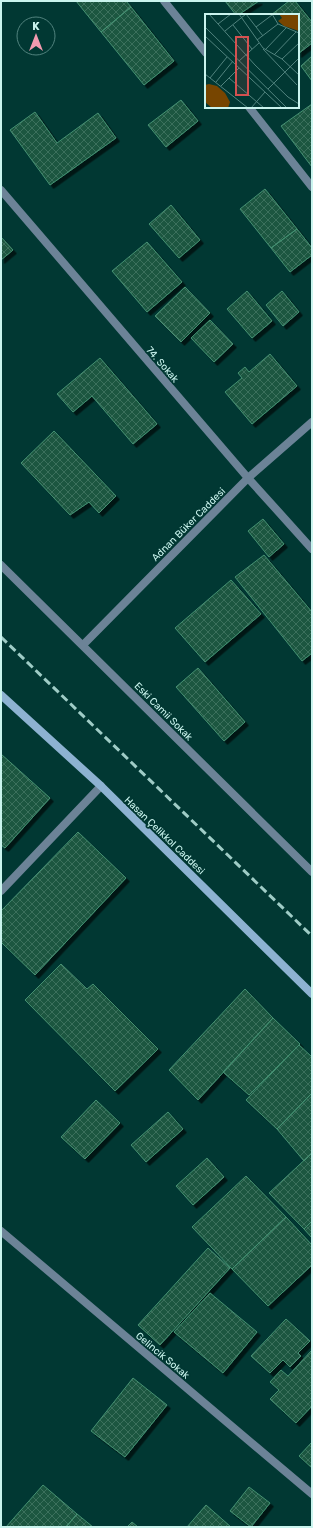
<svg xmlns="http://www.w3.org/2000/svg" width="313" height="1528" viewBox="0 0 313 1528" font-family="Rubik,sans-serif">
  <defs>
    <pattern id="building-cross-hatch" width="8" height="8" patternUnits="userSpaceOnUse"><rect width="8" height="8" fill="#1a5740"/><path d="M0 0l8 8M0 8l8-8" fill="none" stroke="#3a705c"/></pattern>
    <filter id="shadow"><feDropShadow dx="3.5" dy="3.5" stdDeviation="0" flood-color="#0009"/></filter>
  </defs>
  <rect width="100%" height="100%" fill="#013833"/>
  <path fill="url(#building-cross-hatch)" stroke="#459072" filter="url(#shadow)" d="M76,1H126L131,7L101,32Z
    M225,1H259L238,15H236Z
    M289,1H295L312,22V43L298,54V15H271Z
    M131,7L174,61L144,85L101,32Z
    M312,56V81L301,66Z
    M181,100L198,121L166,147L148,125Z
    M312,104V167L281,126Z
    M35,112L57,143L98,113L116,138L50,185L10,130Z
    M265,189L297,229L271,248L240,209Z
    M171,205L200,240L179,258L149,224Z
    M297,229L312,248V255L290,272L271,248Z
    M1,237L13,250L1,260Z
    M147,242L182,282L147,312L112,271Z
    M185,287L210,313L181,342L155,316Z
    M247,291L272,321L252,338L227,309Z
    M282,291L299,312L283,326L266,305Z
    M210,320L233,344L214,362L191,338Z
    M270,354L297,386L252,424L225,392L242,378L238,373L245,367L249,372Z
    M100,358L157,424L133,444L92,396L73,412L57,394Z
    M54,431L116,496L99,513L89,502L70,515L21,463Z
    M263,519L284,544L269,557L248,531Z
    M264,555L312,612V653L302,661L235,577Z
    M231,580L261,614L205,662L175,628Z
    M198,668L245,722L224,741L176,687Z
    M1,754L50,798L5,848L1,845Z
    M78,832L126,878L35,975L1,942V911Z
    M61,964L87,989L93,984L158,1049L115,1091L25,1000Z
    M245,989L273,1018L198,1100L169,1070Z
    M273,1018L300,1044L249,1095L223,1072Z
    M299,1045L312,1057V1093L277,1129L246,1100Z
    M312,1093V1153L304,1161L277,1129Z
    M96,1100L120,1123L85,1159L61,1137Z
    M168,1112L183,1129L146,1162L131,1145Z
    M312,1153V1221L304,1229L269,1193Z
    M207,1158L224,1177L193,1205L176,1186Z
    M246,1176L286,1217L232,1269L192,1227Z
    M286,1217L312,1245V1265L268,1306L232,1269Z
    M312,1221V1238L304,1229Z
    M208,1248L230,1268L160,1345L138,1325Z
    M210,1293L257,1332L223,1373L174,1332Z
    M286,1319L310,1341L298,1353L301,1356L290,1367L283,1360L270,1373L251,1356Z
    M312,1350V1406L296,1423L270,1399L279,1390L270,1382L281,1370L288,1376Z
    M133,1378L167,1405L125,1457L91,1431Z
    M312,1442V1468L299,1456Z
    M43,1485L77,1514L66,1527H6Z
    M249,1487L270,1503L251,1527L230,1511Z
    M206,1505L231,1527H187Z
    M77,1514L93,1527H66Z
    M132,1522L138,1527H127Z"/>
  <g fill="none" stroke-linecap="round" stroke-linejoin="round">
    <path stroke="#6c8397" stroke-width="8" d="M164,1L206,53
      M249,107L312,187
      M1,190L248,478L312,549
      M1,565L312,872
      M1,891L101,786
      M1,1231L312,1494"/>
    <path stroke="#6c8397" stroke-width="8" d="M83,645L248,478L312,422"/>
    <path stroke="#8db2d1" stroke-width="8" d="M1,695L101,786L312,994"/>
    <path stroke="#9fccc6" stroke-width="3" stroke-dasharray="8 4" stroke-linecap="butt" d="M1,637L312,936"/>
  </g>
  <g text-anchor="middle" stroke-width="3.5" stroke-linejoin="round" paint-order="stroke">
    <g font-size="10" fill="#caf4ee" stroke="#013833">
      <text transform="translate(163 364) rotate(49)" y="4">74. Sokak</text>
      <text transform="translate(188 524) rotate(-45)" y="4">Adnan Büker Caddesi</text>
      <text transform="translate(164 711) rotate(45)" y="4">Eski Camii Sokak</text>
      <text transform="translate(165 835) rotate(44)" y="4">Hasan Çelikkol Caddesi</text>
      <text transform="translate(163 1355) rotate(40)" y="4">Gelincik Sokak</text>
    </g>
  </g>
  <g transform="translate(205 14)">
    <rect width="94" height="94" fill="#013833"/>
    <path d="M4,70L12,72L20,79L25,88L23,94H7L0,88V71Z" fill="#774500"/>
    <path d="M74,0H94V17L79,12L73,7L77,4Z" fill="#774500"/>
    <path fill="none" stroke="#51837e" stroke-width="1" d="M4,0L50,51L83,83L94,90M34,0L58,34L77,45L94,61M41,0L58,22M67,0L73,10L94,19M13,10L26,0M28,11L47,35M0,13L82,94M51,13L67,1M20,17L41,0M0,22L77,94M52,26L73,10M58,35L92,71M60,36L81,14M69,41L91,18M77,45L94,29M34,47L54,29M0,60L43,94M5,64L22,43M24,64L59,94M11,68L28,47M16,72L34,54M63,75L94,44M46,94L60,78"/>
    <path fill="#d45150" fill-opacity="0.15" stroke="#d45150" stroke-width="2" d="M31,23H43V81H31Z"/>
    <rect width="94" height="94" fill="none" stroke="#caf4ee" stroke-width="2"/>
  </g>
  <rect width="313" height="1528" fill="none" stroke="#caf4ee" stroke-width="4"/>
  <g transform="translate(36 36)"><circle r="19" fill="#013833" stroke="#51837e"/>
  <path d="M0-3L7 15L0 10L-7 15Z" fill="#f29aaf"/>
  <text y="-6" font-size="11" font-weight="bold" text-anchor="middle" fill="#caf4ee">K</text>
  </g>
</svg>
